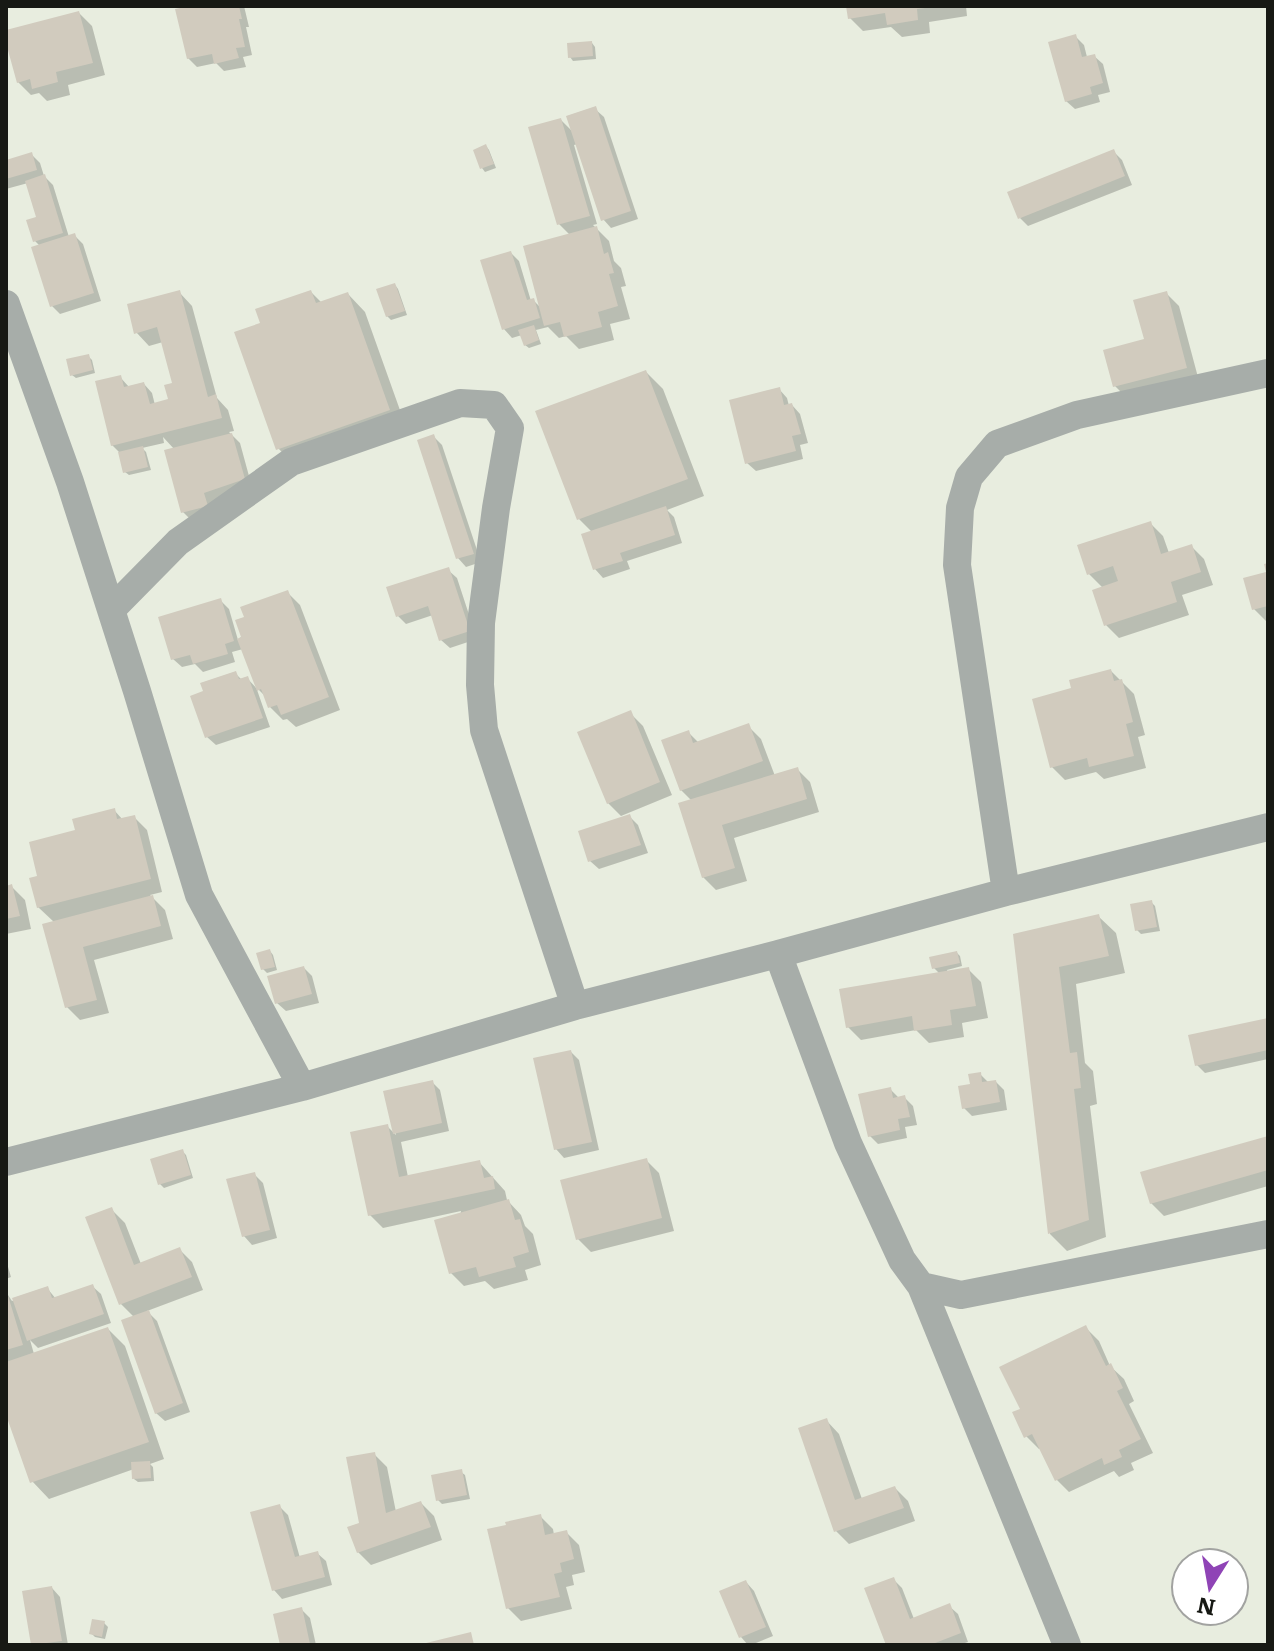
<svg xmlns="http://www.w3.org/2000/svg" width="1274" height="1651" viewBox="0 0 1274 1651" font-family="Literata,serif">
  <rect width="100%" height="100%" fill="#e8eddf"/>
  <path fill="#0003" d="M198,6H244L249,27H246L252,55L243,57L246,67L224,71L216,63L197,67L188,58Z
    M848,6H966L967,16L929,22L930,33L902,37L891,27L863,31L850,18Z
    M79,13L92,26L105,75L68,85L70,95L47,101L39,93L31,95L18,82L6,32Z
    M1075,36L1084,45L1087,57L1094,56L1103,64L1110,92L1098,95L1100,102L1075,109L1066,101Z
    M592,43L595,47L596,59L573,61L570,57Z
    M595,109L604,117L638,219L611,228L603,219L578,144L574,145L597,224L593,225L609,241L614,261L621,268L626,286L621,287L630,319L610,324L614,340L579,349L566,336L559,338L548,327L536,330L541,344L529,348L525,345L522,335L512,338L504,329L511,253L519,261L531,301L533,300L541,308L570,235L559,224L561,120L574,133Z
    M486,146L489,150L496,168L485,172L482,168Z
    M1113,151L1122,160L1132,185L1028,226L1020,218Z
    M32,155L40,163L44,176L53,185L69,237L74,235L83,244L101,301L60,314L52,306L40,246L35,241L39,218L28,183L6,189V162Z
    M395,285L398,289L407,315L391,320L387,316Z
    M179,292L192,306L217,398L228,410L234,431L229,432L240,443L252,487L191,520L183,512L175,450L163,437L164,443L142,448L146,452L151,470L129,475L125,472L120,453L112,445L120,377L129,387L144,384L152,393L155,405L170,400L175,385L163,342L149,346L136,332Z
    M311,292L322,303L348,294L365,312L406,427L295,466L278,448L262,324Z
    M1166,293L1179,306L1199,381L1128,399L1115,386L1146,340Z
    M88,356L92,360L95,373L76,378L72,375Z
    M646,372L663,389L704,496L667,510L674,517L682,543L627,561L630,569L603,578L595,569L592,532L579,519Z
    M779,389L787,398L789,406L792,405L800,414L808,443L800,445L803,459L756,471L747,463Z
    M434,437L442,445L481,562L466,567L458,558Z
    M1150,523L1163,536L1169,553L1191,546L1204,559L1213,585L1182,595L1189,615L1119,638L1106,625L1103,588L1089,574Z
    M448,570L457,578L477,639L450,648L441,640L433,615L406,624L398,616Z
    M1268,574V622H1267L1254,609Z
    M287,592L300,605L340,710L296,727L287,719L283,720L270,707L266,697L256,687L270,727L216,745L207,737L235,673L242,680L247,678L258,690L243,649L232,652L235,662L203,672L195,664L182,667L173,659L220,600L229,609L238,640Z
    M1111,671L1134,694L1145,735L1138,737L1146,768L1104,779L1096,772L1065,780L1052,767Z
    M630,713L643,726L672,795L621,816L608,803Z
    M748,726L761,739L775,776L797,769L810,782L819,812L734,838L747,881L716,890L703,877L692,801L681,790L688,732L699,743Z
    M114,810L123,820L134,817L147,830L162,892L150,895L165,910L173,939L94,960L109,1013L80,1020L67,1007L55,923L38,907L40,878Z
    M630,817L638,825L648,853L599,869L590,861Z
    M12,887L25,900L31,929L6,934V888Z
    M1151,902L1155,906L1160,931L1141,934L1137,930Z
    M1098,916L1116,933L1125,973L1076,984L1085,1063L1093,1071L1097,1104L1090,1106L1106,1237L1067,1251L1050,1234L1015,935Z
    M270,951L273,955L277,970L267,973L263,969Z
    M957,953L960,956L962,966L947,970L948,973L968,969L981,982L988,1018L962,1023L964,1037L929,1043L916,1030L861,1040L848,1027L940,974L934,968Z
    M304,968L312,976L319,1003L286,1011L277,1003Z
    M1268,1020V1059L1205,1073L1197,1065Z
    M571,1052L579,1060L599,1150L564,1158L556,1149Z
    M980,1074L989,1083L996,1082L1004,1090L1007,1110L972,1116L964,1108L972,1086Z
    M432,1082L440,1090L449,1131L401,1142L408,1177L479,1162L505,1191L507,1200L521,1215L525,1226L533,1234L541,1265L525,1270L528,1280L494,1289L485,1281L464,1286L451,1273L461,1211L383,1228L370,1215L387,1126L396,1135L386,1092Z
    M890,1089L899,1098L904,1097L913,1106L917,1125L905,1127L907,1138L878,1144L870,1136Z
    M1268,1138V1186L1164,1216L1151,1203Z
    M182,1151L186,1155L193,1178L164,1188L160,1184Z
    M646,1160L659,1173L674,1231L591,1252L578,1239Z
    M254,1174L263,1183L277,1238L252,1245L244,1236Z
    M112,1210L125,1223L141,1264L179,1249L192,1262L203,1290L147,1311L157,1321L190,1412L165,1421L156,1413L134,1317L120,1303Z
    M6,1260L11,1277L6,1279Z
    M92,1286L101,1294L111,1323L38,1348L30,1340L34,1354L108,1329L125,1346L164,1459L150,1464L153,1467L154,1481L138,1482L134,1479V1469L49,1499L32,1481L6,1409V1292L12,1301L47,1288L56,1299Z
    M1086,1328L1099,1341L1110,1366L1124,1379L1134,1401L1129,1404L1153,1453L1131,1463L1134,1470L1119,1477L1114,1471L1069,1492L1056,1479L1041,1448L1039,1449L1026,1436L1022,1410Z
    M826,1420L839,1434L862,1499L895,1488L908,1501L915,1521L849,1544L836,1531Z
    M374,1454L387,1467L396,1512L421,1503L434,1516L442,1540L371,1565L358,1552L361,1524Z
    M461,1472L465,1475L470,1499L442,1504L438,1500Z
    M279,1506L288,1515L300,1558L317,1553L326,1561L332,1585L282,1599L274,1590Z
    M540,1516L553,1529L554,1535L566,1532L579,1545L585,1572L572,1575L574,1585L566,1587L572,1609L521,1621L508,1608Z
    M893,1579L902,1588L914,1619L949,1606L958,1614L968,1642L959,1645H888Z
    M746,1582L754,1591L773,1636L751,1645H748L741,1637L721,1593Z
    M52,1588L60,1597L68,1645H33L24,1592Z
    M301,1609L310,1618L316,1645H282L275,1615Z
    M104,1623L108,1627L105,1639L95,1637L91,1633Z"/>
  <path fill="#d1cbbe" d="M189,6H239L242,19H239L245,47L236,48L239,58L214,64L212,54L187,59L175,9Z
    M846,6H925V8L917,9L918,20L887,25L885,13L848,19Z
    M79,11L93,63L56,72L58,82L32,89L30,79L17,83L6,43V30Z
    M1076,34L1082,57L1095,54L1103,83L1090,87L1092,94L1065,102L1048,42Z
    M592,41L593,56L568,58L567,43Z
    M596,106L631,211L601,221L566,116Z
    M561,118L590,216L557,225L528,127Z
    M486,144L494,164L480,169L473,150Z
    M1114,149L1125,176L1018,219L1007,192Z
    M32,152L37,170L6,179V160Z
    M45,174L63,233L33,242L26,220L36,217L25,181Z
    M597,226L604,254L608,252L614,273L609,274L618,306L598,312L602,327L564,337L560,322L544,326L523,246Z
    M75,233L94,293L50,307L31,247Z
    M511,251L527,300L534,298L540,318L502,330L480,260Z
    M395,283L405,311L386,317L376,289Z
    M180,290L208,397L216,394L222,418L111,446L95,381L121,375L124,387L144,382L150,404L168,399L164,385L172,383L157,327L134,334L127,304Z
    M311,290L316,303L348,292L390,410L276,450L234,332L260,323L255,309Z
    M1167,291L1187,368L1113,387L1103,350L1144,339L1133,300Z
    M534,325L539,340L524,346L518,330Z
    M89,354L93,370L70,376L66,359Z
    M646,370L688,479L577,520L535,411Z
    M780,387L784,405L792,403L801,434L792,436L796,451L745,464L729,400Z
    M232,433L245,479L204,493L208,506L181,513L164,450Z
    M434,434L474,554L456,559L417,440Z
    M143,446L148,467L123,473L118,452Z
    M666,506L675,535L620,553L623,561L593,570L581,534Z
    M1151,521L1161,554L1192,544L1201,572L1171,582L1177,602L1104,626L1092,590L1118,581L1113,566L1087,575L1077,545Z
    M1268,563V606L1252,610L1243,578L1266,572L1264,564Z
    M449,567L470,631L439,641L428,606L396,617L386,587Z
    M288,590L329,697L281,715L277,705L268,708L261,689L257,691L237,639L241,637L235,620L244,617L240,607Z
    M221,598L234,641L225,644L228,654L193,664L190,655L171,660L158,617Z
    M1111,669L1114,681L1122,679L1133,722L1126,724L1134,756L1089,767L1087,758L1050,768L1032,699L1071,688L1069,680Z
    M236,671L239,679L248,676L263,718L205,738L190,696L203,691L200,683Z
    M631,710L660,782L607,804L577,732Z
    M749,723L763,761L680,791L661,740L689,730L693,743Z
    M798,767L807,799L722,825L735,868L702,878L678,803Z
    M115,808L117,819L135,815L151,879L37,908L29,878L37,876L29,842L75,830L72,819Z
    M630,814L641,845L588,862L578,831Z
    M12,884L20,916L6,919V886Z
    M153,895L161,926L83,947L97,1000L65,1008L42,924Z
    M1152,900L1157,927L1135,931L1130,904Z
    M1099,914L1109,956L1059,967L1070,1053L1077,1052L1081,1088L1074,1089L1089,1220L1048,1234L1013,934Z
    M270,949L275,967L261,970L256,953Z
    M957,951L960,963L932,969L929,957Z
    M304,966L312,994L275,1004L267,976Z
    M969,967L976,1006L950,1010L952,1025L914,1031L912,1016L846,1028L839,989Z
    M1268,1018V1050L1195,1066L1188,1035Z
    M571,1050L592,1142L554,1150L533,1058Z
    M981,1072L982,1082L996,1080L1000,1102L962,1109L958,1086L970,1084L968,1074Z
    M433,1080L442,1123L393,1134L383,1091Z
    M891,1087L893,1098L905,1095L910,1117L898,1119L900,1130L868,1137L858,1094Z
    M388,1124L399,1177L480,1160L484,1178L493,1176L495,1189L368,1216L350,1132Z
    M1268,1136V1170L1150,1204L1140,1172Z
    M183,1149L191,1175L158,1185L150,1159Z
    M647,1158L662,1218L576,1240L560,1180Z
    M255,1172L270,1230L242,1237L226,1179Z
    M509,1199L515,1220L520,1219L529,1252L513,1257L516,1267L479,1277L476,1267L449,1274L434,1220Z
    M112,1207L134,1265L180,1247L192,1277L119,1305L85,1217Z
    M93,1284L104,1314L27,1341L12,1298L48,1286L52,1298Z
    M6,1289L23,1345L6,1350Z
    M149,1310L183,1403L155,1414L121,1320Z
    M1086,1325L1106,1366L1111,1363L1123,1388L1117,1391L1141,1439L1119,1450L1122,1457L1104,1465L1102,1458L1055,1481L1032,1434L1024,1438L1012,1412L1020,1409L999,1367Z
    M108,1327L149,1442L30,1483L6,1415V1362Z
    M827,1418L855,1500L895,1486L904,1508L834,1532L798,1428Z
    M375,1452L386,1513L421,1501L431,1527L357,1553L347,1527L359,1523L346,1457Z
    M150,1461L151,1478L132,1479L131,1462Z
    M462,1469L467,1495L436,1501L431,1475Z
    M280,1504L295,1557L318,1551L325,1577L272,1591L250,1512Z
    M541,1514L545,1535L567,1530L574,1559L560,1563L562,1572L554,1574L560,1597L506,1609L487,1529L506,1525L505,1522Z
    M894,1577L910,1619L950,1603L961,1633L930,1645H886L864,1588Z
    M746,1580L766,1627L739,1638L719,1591Z
    M52,1586L62,1641L31,1645L22,1591Z
    M302,1607L310,1644L280,1645L273,1614Z
    M92,1619L105,1621L102,1637L89,1634Z
    M471,1632L474,1645H422V1644Z"/>
  <g fill="none" stroke-linecap="round" stroke-linejoin="round">
    <path stroke="#a7ada9" stroke-width="28" d="M6,304L70,482L137,691L199,895L302,1087
      M111,610L178,542L291,462L460,403L494,405L510,428L496,508L481,623L480,685L484,730L575,1006
      M1006,892L957,565L960,508L969,477L997,444L1077,415L1268,373
      M778,954L1006,892L1268,827
      M6,1162L302,1087L575,1006L778,954L848,1143L902,1260L921,1286L961,1295L1268,1234
      M921,1286L1067,1645"/>
  </g>
  <rect width="1274" height="1651" fill="none" stroke="#171914" stroke-width="16"/>
  <g transform="translate(1210 1587) rotate(191)"><circle r="38" fill="#ffffff" stroke="#a2a3a1" stroke-width="2"/>
  <path d="M0-6L14 30L0 20L-14 30Z" fill="#8f44b6"/>
  <text y="-12" font-size="22" font-weight="bold" text-anchor="middle" fill="#171914">N</text>
  </g>
</svg>
